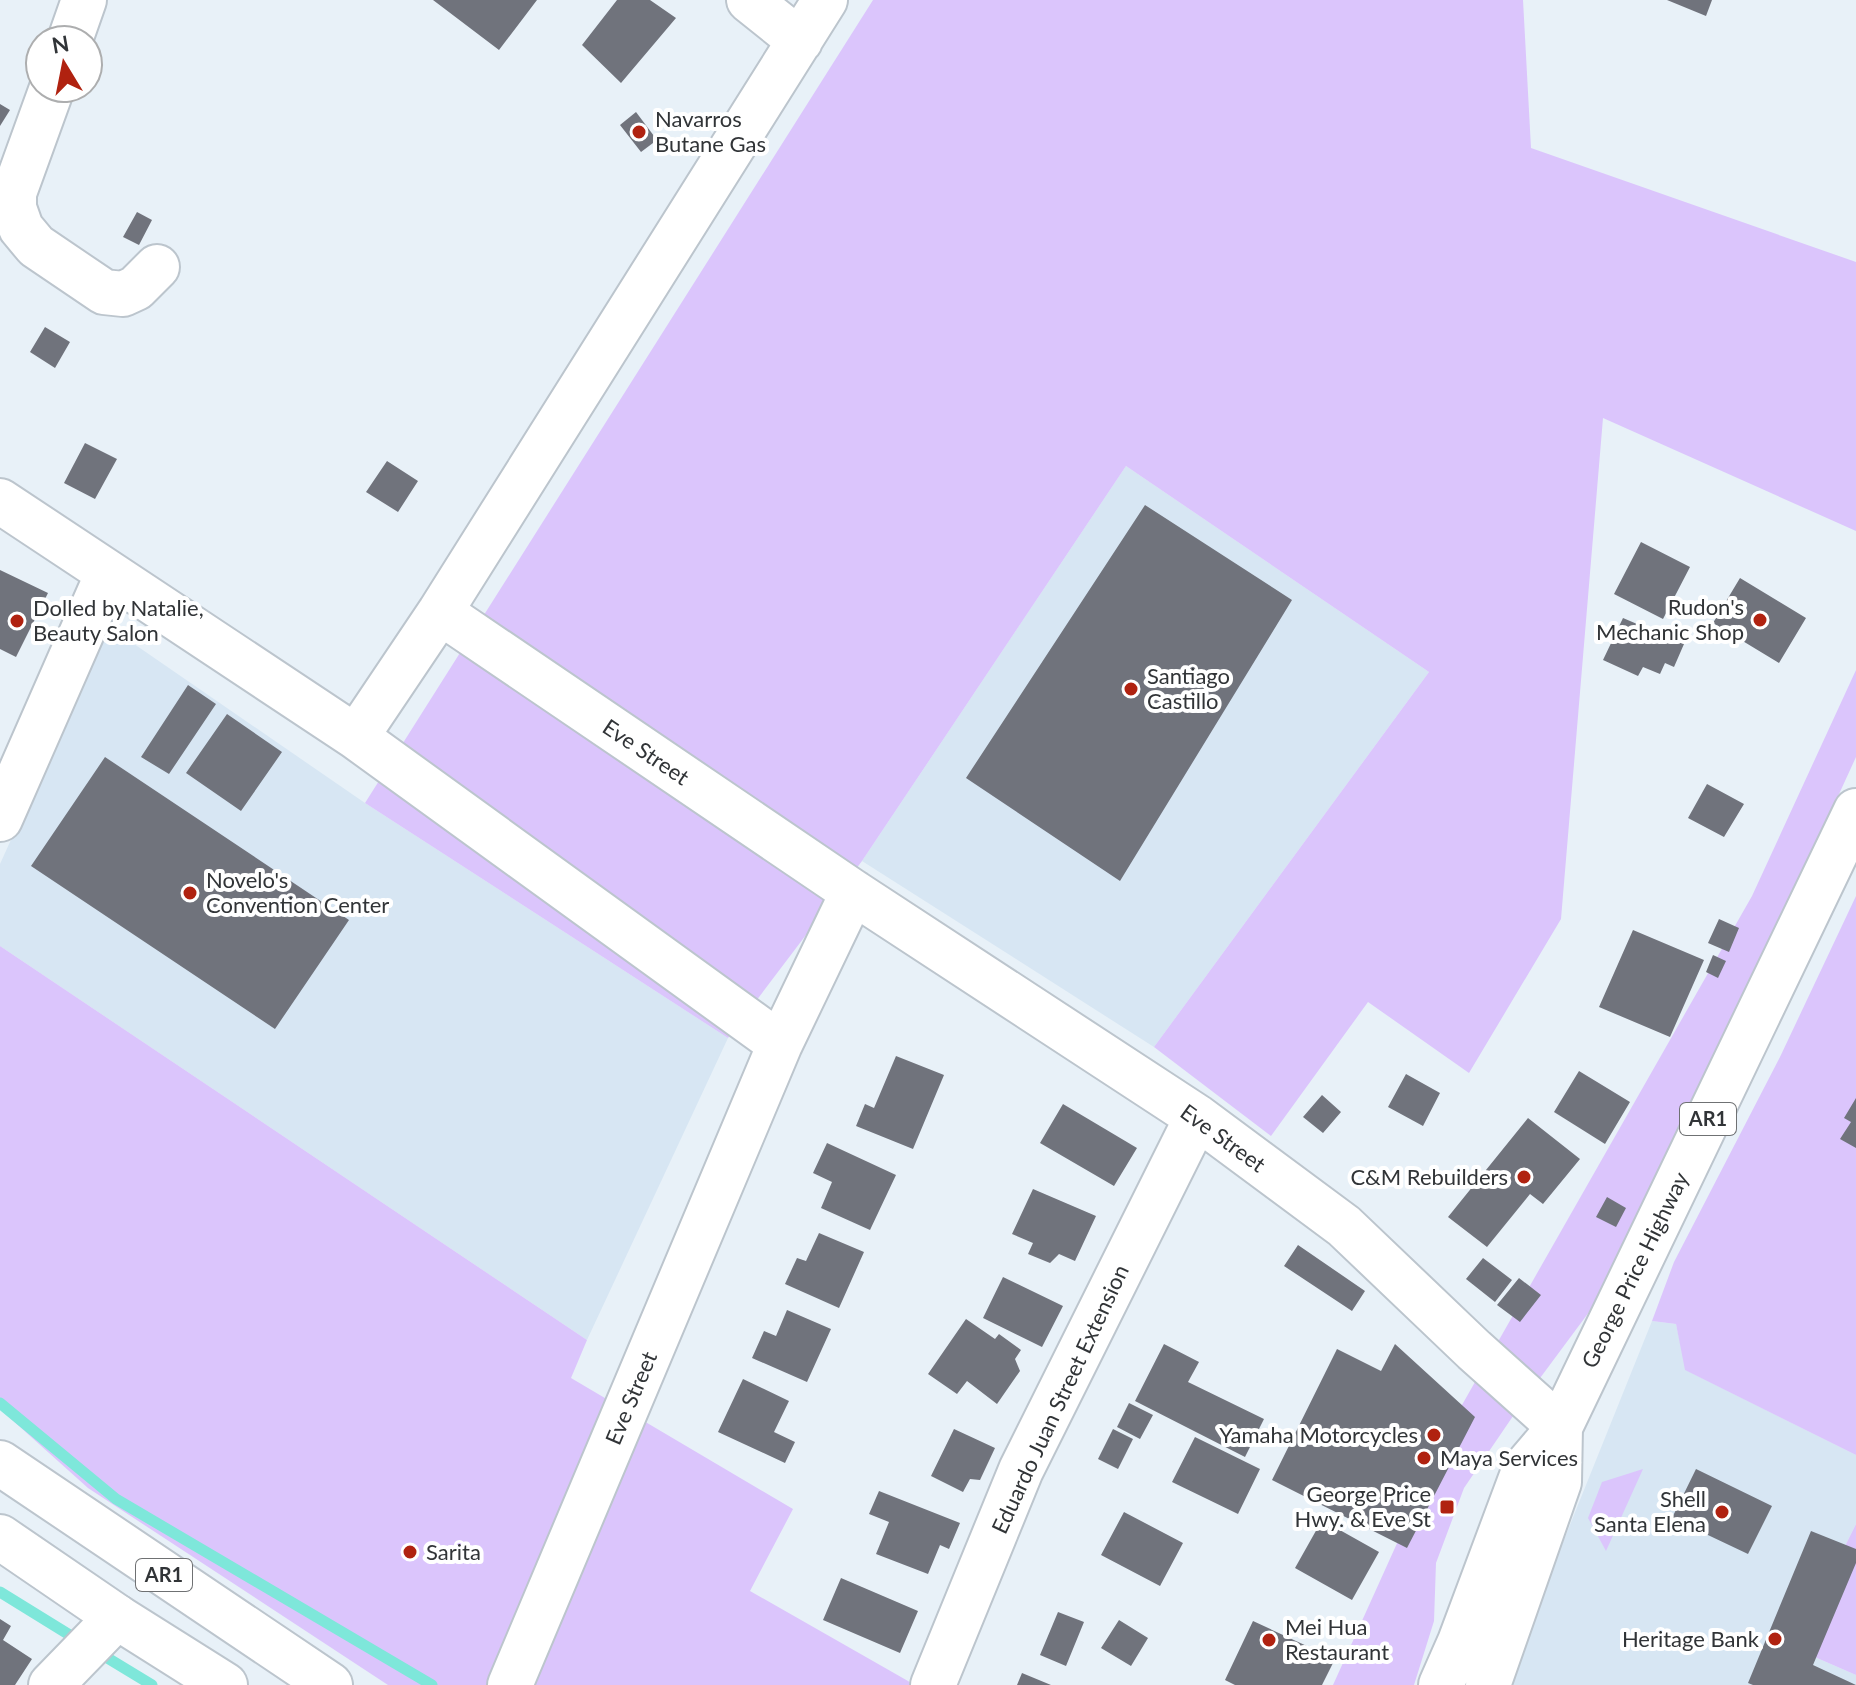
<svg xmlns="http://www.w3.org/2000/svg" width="1856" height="1685" viewBox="0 0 1856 1685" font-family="Lato,sans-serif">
  <rect width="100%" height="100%" fill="#e8f1f8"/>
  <path fill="#d7e6f3" d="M1126,466L1429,672L1154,1047L862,861Z
    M108,626L365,803L728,1038L587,1340L0,946V864Z
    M1652,1321L1676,1324L1686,1370L1856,1455V1524L1794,1648L1856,1675V1685H1513L1516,1659Z"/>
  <path fill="#dbc5fc" d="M873,0H1523L1531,148L1856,262V531L1603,418L1561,919L1469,1073L1368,1002L1271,1136L1154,1047L1429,672L1126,466L862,861L728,1038L365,803Z
    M1856,670V757L1785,912L1595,1304L1526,1397L1464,1488L1436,1563L1434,1621L1414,1685H1333L1450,1426L1752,896Z
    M1856,896V1455L1685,1370L1676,1324L1652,1321L1674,1262L1780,1057Z
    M0,946L587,1340L571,1378L793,1509L750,1591L915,1685H388L88,1488L0,1409Z
    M1643,1469L1606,1551L1588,1518L1602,1482Z
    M1856,1524V1675L1794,1648Z"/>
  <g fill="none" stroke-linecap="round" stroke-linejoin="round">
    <path stroke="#7ee7da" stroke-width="11" d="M0,1403L116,1499L432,1685
      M0,1592L81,1642
      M96,1651L152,1685"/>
  </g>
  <path fill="#70737c" d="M433,0H537L499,50Z
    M617,0H650L676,18L621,83L582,45Z
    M1667,0H1712L1706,16Z
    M0,104L10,110L0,126Z
    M636,112L657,140L641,152L620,125Z
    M137,212L152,220L139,245L123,237Z
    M45,327L70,342L55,368L30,352Z
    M85,443L117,459L95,499L64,483Z
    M387,461L418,481L398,512L366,492Z
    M1145,505L1292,600L1120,881L966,778Z
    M1641,542L1690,567L1663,619L1614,594Z
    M0,570L48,593L16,657L0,649Z
    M1740,578L1806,618L1779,663L1713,623Z
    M1623,618L1684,644L1674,667L1665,663L1660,674L1643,667L1638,676L1603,660Z
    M188,685L216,704L169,774L141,757Z
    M227,714L282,752L241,811L186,773Z
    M105,757L349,920L275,1029L31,866Z
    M1707,784L1744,804L1724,837L1688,818Z
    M1719,919L1739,928L1729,952L1708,943Z
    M1633,930L1704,960L1670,1037L1599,1007Z
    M1713,955L1726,961L1718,978L1706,972Z
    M896,1056L944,1075L913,1149L856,1126L865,1104L874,1108Z
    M1579,1071L1630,1102L1605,1144L1554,1112Z
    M1406,1074L1440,1093L1423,1126L1388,1107Z
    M1322,1095L1341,1112L1323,1133L1303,1117Z
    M1856,1098V1148L1840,1139L1851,1122L1844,1118Z
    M1063,1104L1137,1148L1114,1186L1040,1143Z
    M1528,1118L1580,1159L1543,1204L1530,1194L1487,1247L1448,1217Z
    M827,1143L896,1175L870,1230L821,1208L832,1182L813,1173Z
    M1033,1189L1096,1216L1075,1261L1059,1254L1050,1263L1028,1254L1033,1243L1012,1234Z
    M1607,1197L1626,1208L1616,1227L1596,1217Z
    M819,1233L864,1252L839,1308L785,1284L797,1258L806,1261Z
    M1298,1245L1365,1291L1352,1311L1284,1266Z
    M1483,1258L1512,1280L1495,1302L1466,1279Z
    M1003,1277L1063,1306L1042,1347L983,1318Z
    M1519,1278L1541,1295L1520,1322L1497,1305Z
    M787,1310L831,1329L807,1382L752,1358L764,1331L776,1336Z
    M966,1319L995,1339L999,1334L1021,1350L1015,1359L1020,1371L997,1404L967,1381L957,1394L928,1374Z
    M1164,1344L1199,1362L1188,1382L1264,1419L1245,1457L1135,1401Z
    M1395,1344L1475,1417L1407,1548L1272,1480L1337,1349L1381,1371Z
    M743,1379L789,1401L774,1432L795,1442L785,1463L718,1432Z
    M1129,1403L1153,1415L1140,1439L1117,1427Z
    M954,1429L995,1448L980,1480L970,1479L963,1492L931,1476Z
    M1113,1429L1133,1439L1118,1469L1098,1459Z
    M1195,1437L1260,1469L1238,1514L1172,1482Z
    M1696,1469L1772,1506L1748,1554L1672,1518Z
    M879,1491L960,1523L949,1549L940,1545L928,1574L876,1554L889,1522L869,1514Z
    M1124,1512L1183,1543L1160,1586L1101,1555Z
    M1322,1520L1379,1552L1352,1600L1295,1568Z
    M1811,1531L1856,1549V1563L1813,1665L1856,1685H1753L1748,1683Z
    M841,1578L918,1611L900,1653L823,1620Z
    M1058,1612L1084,1622L1066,1666L1040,1655Z
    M0,1619L11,1626L3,1640L32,1659L15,1685H0Z
    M1119,1620L1148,1638L1131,1666L1101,1648Z
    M1253,1621L1335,1659L1322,1685H1235L1225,1680Z
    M1022,1673L1051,1685H1017Z"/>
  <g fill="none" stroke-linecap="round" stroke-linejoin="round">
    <g stroke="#bcc5cd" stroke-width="48">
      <path id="minor" d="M749,0L800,41
        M70,40L84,0
        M52,88L14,193V208L21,228L36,246L104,292L123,294L136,288L157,267
        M0,501L356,737L780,1044
        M440,612L853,892L1197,1117L1344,1226L1474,1350L1560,1427
        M356,737L440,612L825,0
        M0,819L108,573
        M51,1685L117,1617
        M510,1685L780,1044L853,892
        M933,1685L1021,1470L1197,1117"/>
    </g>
    <g stroke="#bcc5cd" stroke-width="48">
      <path id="highway" d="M0,1463L330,1685
        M0,1537L117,1617L225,1685
        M1441,1685L1460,1642L1525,1468L1560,1427L1856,811
        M1488,1685L1559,1482L1560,1427"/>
    </g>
    <use href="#minor" stroke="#fff" stroke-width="44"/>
    <use href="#highway" stroke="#fff" stroke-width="44"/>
  </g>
  <g fill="#b02210" stroke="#fff" stroke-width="3">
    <circle cx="639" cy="132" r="8"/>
    <circle cx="1760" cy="620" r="8"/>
    <circle cx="17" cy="621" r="8"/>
    <circle cx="1131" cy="689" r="8"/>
    <circle cx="190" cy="893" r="8"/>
    <circle cx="1524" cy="1177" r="8"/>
    <circle cx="1434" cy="1435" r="8"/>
    <circle cx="1424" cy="1458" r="8"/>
    <rect x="1439" y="1499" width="16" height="16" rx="4"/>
    <circle cx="1722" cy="1512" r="8"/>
    <circle cx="410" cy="1552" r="8"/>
    <circle cx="1775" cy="1639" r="8"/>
    <circle cx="1269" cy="1640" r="8"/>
  </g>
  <g text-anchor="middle" stroke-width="8" stroke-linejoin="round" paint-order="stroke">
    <g fill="#fff" stroke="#6f7173" stroke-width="2">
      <rect x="1680" y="1103" width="56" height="32" rx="6"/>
      <rect x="136" y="1559" width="56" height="32" rx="6"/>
    </g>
    <g font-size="20" font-weight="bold" fill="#313437">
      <text x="1708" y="1126">AR1</text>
      <text x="164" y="1582">AR1</text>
    </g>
    <g font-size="22" fill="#313437" stroke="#fff" text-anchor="start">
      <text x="655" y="127">Navarros<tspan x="655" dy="25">Butane Gas</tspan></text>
      <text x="1744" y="615" text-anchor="end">Rudon's<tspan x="1744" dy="25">Mechanic Shop</tspan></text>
      <text x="33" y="616">Dolled by Natalie,<tspan x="33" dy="25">Beauty Salon</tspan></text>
      <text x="1147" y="684">Santiago<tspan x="1147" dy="25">Castillo</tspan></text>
      <text x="206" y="888">Novelo's<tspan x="206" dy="25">Convention Center</tspan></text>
      <text x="1508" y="1185" text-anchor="end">C&amp;M Rebuilders</text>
      <text x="1418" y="1443" text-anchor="end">Yamaha Motorcycles</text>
      <text x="1440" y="1466">Maya Services</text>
      <text x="1431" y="1502" text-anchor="end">George Price<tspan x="1431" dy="25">Hwy. &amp; Eve St</tspan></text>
      <text x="1706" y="1507" text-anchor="end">Shell<tspan x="1706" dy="25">Santa Elena</tspan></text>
      <text x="426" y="1560">Sarita</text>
      <text x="1285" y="1635">Mei Hua<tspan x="1285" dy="25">Restaurant</tspan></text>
      <text x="1759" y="1647" text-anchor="end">Heritage Bank</text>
    </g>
    <g font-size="22" fill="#313437" stroke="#fff">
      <text transform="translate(646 752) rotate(34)" y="8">Eve Street</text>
      <text transform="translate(1223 1138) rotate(36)" y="8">Eve Street</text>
      <text transform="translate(1635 1270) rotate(-64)" y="8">George Price Highway</text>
      <text transform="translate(631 1398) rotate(-67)" y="8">Eve Street</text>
      <text transform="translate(1060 1399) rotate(-65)" y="8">Eduardo Juan Street Extension</text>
    </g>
  </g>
  <g transform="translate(64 64) rotate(350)"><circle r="38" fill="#ffffff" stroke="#adaeaf" stroke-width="2"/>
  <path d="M0-6L14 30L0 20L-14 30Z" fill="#b02210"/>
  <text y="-12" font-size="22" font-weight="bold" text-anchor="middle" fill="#313437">N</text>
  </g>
</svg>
